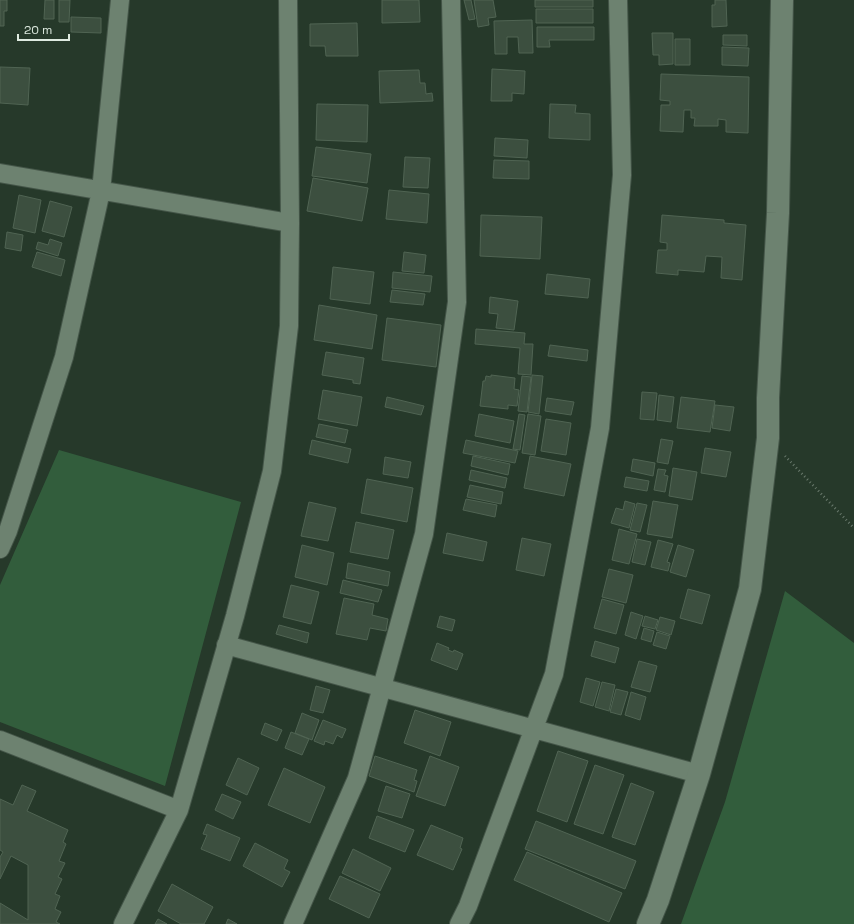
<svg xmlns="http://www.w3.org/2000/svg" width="854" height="924" viewBox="0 0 854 924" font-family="'Space Grotesk',sans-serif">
  <rect width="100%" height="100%" fill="#26392a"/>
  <path fill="#325d3c" d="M59,450L241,502L165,786L0,722V585Z
    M785,591L854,643V924H681L725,802Z"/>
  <path fill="#3c4f3f" stroke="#506453" d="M0,0H7V11H4V26H0Z
    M45,0H54V19H44Z
    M59,0H70L69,22H59Z
    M382,0H419L420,22L382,23Z
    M464,0H471L475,19L469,20Z
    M474,0H493L496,17L488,18L489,25L478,27Z
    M535,0H593V7H535Z
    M715,0H726L727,26L712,27V5H715Z
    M536,9H593V23H536Z
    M71,17L101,18V33L71,32Z
    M532,20L533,53H519L518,37H507V54H495L494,21Z
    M357,23L358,56H326L325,46H310V24Z
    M537,27H594V40H549L550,47H537Z
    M652,33H673V64L659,65V55H653Z
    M723,35H747V46L723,45Z
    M675,39H690V65H675Z
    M722,47L749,48L748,66L722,65Z
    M0,67L30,68L28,105L0,103Z
    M492,69L525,71L524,94L512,93V101H491Z
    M419,70L420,83H425L426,94L432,93L433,101L380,103L379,71Z
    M661,74L749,77L748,133L726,132V120L718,119V126H694L695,118H691V110H684L683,132L660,131L661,105H670V101L660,100Z
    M317,104L368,105L367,142L316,140Z
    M550,104L576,105L575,113L590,114V140L549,138Z
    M495,138L528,140L527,158L494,156Z
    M316,147L371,154L367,183L312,176Z
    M405,157L430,158L428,188L403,187Z
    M494,160L529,161V179L493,178Z
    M313,178L368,188L362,221L307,211Z
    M389,190L429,194L427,223L386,219Z
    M19,195L41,200L35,233L13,228Z
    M50,201L72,207L64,237L42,231Z
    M481,215L542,217L540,259L480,256Z
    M662,215L724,220V223L746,225L742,280L721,278L722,257L706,256L704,272L678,270V275L656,273L658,250H667V243L660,242Z
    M7,232L23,235L21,251L5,248Z
    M50,239L62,243L58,256L36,249L38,242L48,245Z
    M37,252L65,260L61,276L32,267Z
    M404,252L426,255L424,273L402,271Z
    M333,267L374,272L370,304L330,299Z
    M393,272L432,276L430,292L392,288Z
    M547,274L590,279L588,298L545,294Z
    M392,290L425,294L423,305L390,302Z
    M490,297L518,301L514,330L496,328L498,314L489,313Z
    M319,305L377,315L372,349L314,340Z
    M387,318L441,325L436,367L382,360Z
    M476,329L525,333L524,344H533L531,375L518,374L520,348L475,344Z
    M550,345L588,350L587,361L548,356Z
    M326,352L364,358L360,384L353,383V380L322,375Z
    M491,375L515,378L514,389L519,390L517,406L508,405V409L480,406L483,381H485L486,376L491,377Z
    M532,375L543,376L539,414L528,412Z
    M522,376L531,377L527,412L518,411Z
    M323,390L362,397L357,426L318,419Z
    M642,392L657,393L654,420L640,419Z
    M659,395L674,397L671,422L657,420Z
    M387,397L424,406L421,415L385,407Z
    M681,397L715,401L710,432L677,428Z
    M547,398L574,402L571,415L545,411Z
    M715,405L734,407L730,431L712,428Z
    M479,414L514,421L510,443L475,436Z
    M519,414L525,415L520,450L513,449Z
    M528,414L541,416L535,455L522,453Z
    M546,419L571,423L566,455L541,451Z
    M319,424L348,430L345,443L316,437Z
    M661,439L673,441L668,464L657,462Z
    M312,440L351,449L348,463L309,454Z
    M466,440L518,451L515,463L463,453Z
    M705,448L731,452L726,477L701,473Z
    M473,456L510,464L508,475L471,466Z
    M530,456L571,464L564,496L524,488Z
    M385,457L411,462L408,478L383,474Z
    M633,459L655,463L653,476L631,471Z
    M673,468L697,472L692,500L669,496Z
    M658,469L666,470L664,475L668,476L665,492L654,490Z
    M471,470L507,478L505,488L469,480Z
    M626,477L649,481L647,491L624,487Z
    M367,479L413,488L407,522L361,513Z
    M470,485L503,492L501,504L467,497Z
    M466,499L497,505L495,517L463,510Z
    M625,501L635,504L629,528L611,523L616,508L623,510Z
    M653,501L678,505L672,538L647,534Z
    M309,502L336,508L328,541L301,536Z
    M637,503L647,505L640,532L630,530Z
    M356,522L394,530L388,559L350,552Z
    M619,529L637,534L629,564L612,560Z
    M447,533L487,542L483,561L443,553Z
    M522,538L551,544L544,576L516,570Z
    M637,539L651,542L645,565L632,562Z
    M658,540L673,544L667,562L670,563L668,571L651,567Z
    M302,545L334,553L327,585L295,577Z
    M678,545L694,550L686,577L670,572Z
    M348,563L390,572L388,586L346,578Z
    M609,569L633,575L626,603L602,597Z
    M343,580L382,590L378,602L340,593Z
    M291,585L319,592L311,624L283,617Z
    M688,589L710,595L702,624L680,618Z
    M344,598L374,604L372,615L388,619L386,631L370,628L367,640L336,634Z
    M602,599L624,605L616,634L594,628Z
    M631,612L643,616L636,639L625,635Z
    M440,616L455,620L452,631L437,627Z
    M645,616L658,620L655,629L642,626Z
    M660,617L675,621L671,635L656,630Z
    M279,625L309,633L307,643L276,634Z
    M644,628L654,631L651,642L641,639Z
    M657,632L670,636L666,649L653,645Z
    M595,641L619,648L615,663L591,656Z
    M437,643L449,648L448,650L453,652L454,650L463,654L457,670L431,660Z
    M639,661L657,666L650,692L631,687Z
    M586,678L600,682L593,706L580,702Z
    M602,682L615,685L609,711L595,707Z
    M316,686L330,690L323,713L310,710Z
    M616,689L628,692L621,715L610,712Z
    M631,692L646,697L640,720L625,715Z
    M415,710L451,722L440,756L404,743Z
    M302,713L319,720L312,740L295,733Z
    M323,720L346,729L342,738L337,735L333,744L325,741L324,745L314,741Z
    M265,723L282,730L277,741L261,734Z
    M291,732L309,739L302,755L285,748Z
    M558,751L588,761L567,822L537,811Z
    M375,756L417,770L414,780L417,781L414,792L369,776Z
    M430,756L459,767L445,806L416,796Z
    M238,758L259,768L247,795L226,785Z
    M595,765L624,775L603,834L574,824Z
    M284,768L325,787L310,823L268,805Z
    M631,783L654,792L635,845L612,837Z
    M22,785L36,791L27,811L68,830L63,842L66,844L59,861L65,863L58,877L62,879L55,894L60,896L55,909L61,912L56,922L60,924H0V903L28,920V865L11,856L0,879V857L3,852L0,850V799L13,805Z
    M386,786L410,794L402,818L378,811Z
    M222,794L241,802L233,819L215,810Z
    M377,816L414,830L405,852L369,838Z
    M536,821L636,861L625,889L525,849Z
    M207,824L240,838L230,861L201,849L207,835L203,834Z
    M431,825L463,838L460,848L462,849L453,870L417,855Z
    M255,843L288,860L284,869L290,872L282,887L243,866Z
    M353,849L391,868L380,891L342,873Z
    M527,852L622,893L609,922L514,880Z
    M340,876L380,894L369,918L329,899Z
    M172,884L213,907L204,924H181L158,911Z
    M158,919L167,924H155Z
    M228,919L237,924H226Z"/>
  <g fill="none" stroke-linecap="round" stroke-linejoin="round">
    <g stroke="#445548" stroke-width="20">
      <path id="minor" d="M0,173L290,223
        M0,549L8,531L64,357L101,191L120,0
        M226,645L699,774
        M0,740L179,810
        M123,924L179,810L235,616L272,471L289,326L290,223L288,0
        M293,924L357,778L424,534L457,302L451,0
        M459,924L468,906L554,674L600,428L622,175L618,0"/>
    </g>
    <g stroke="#445548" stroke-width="24">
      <path id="tertiary" d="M648,924L658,900L699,774L750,589L768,438V398L778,213L782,0"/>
    </g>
    <path stroke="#6b7b6e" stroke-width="2.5" stroke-dasharray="1 3" stroke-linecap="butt" d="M785,456L854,528"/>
    <use href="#minor" stroke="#6d8270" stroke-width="18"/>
    <use href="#tertiary" stroke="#6d8270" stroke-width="22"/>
  </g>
  <path d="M18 34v6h51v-6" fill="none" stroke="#dfebe1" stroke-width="2"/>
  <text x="24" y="34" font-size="12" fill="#dfebe1" stroke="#26392a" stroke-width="3" paint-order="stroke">20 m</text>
</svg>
